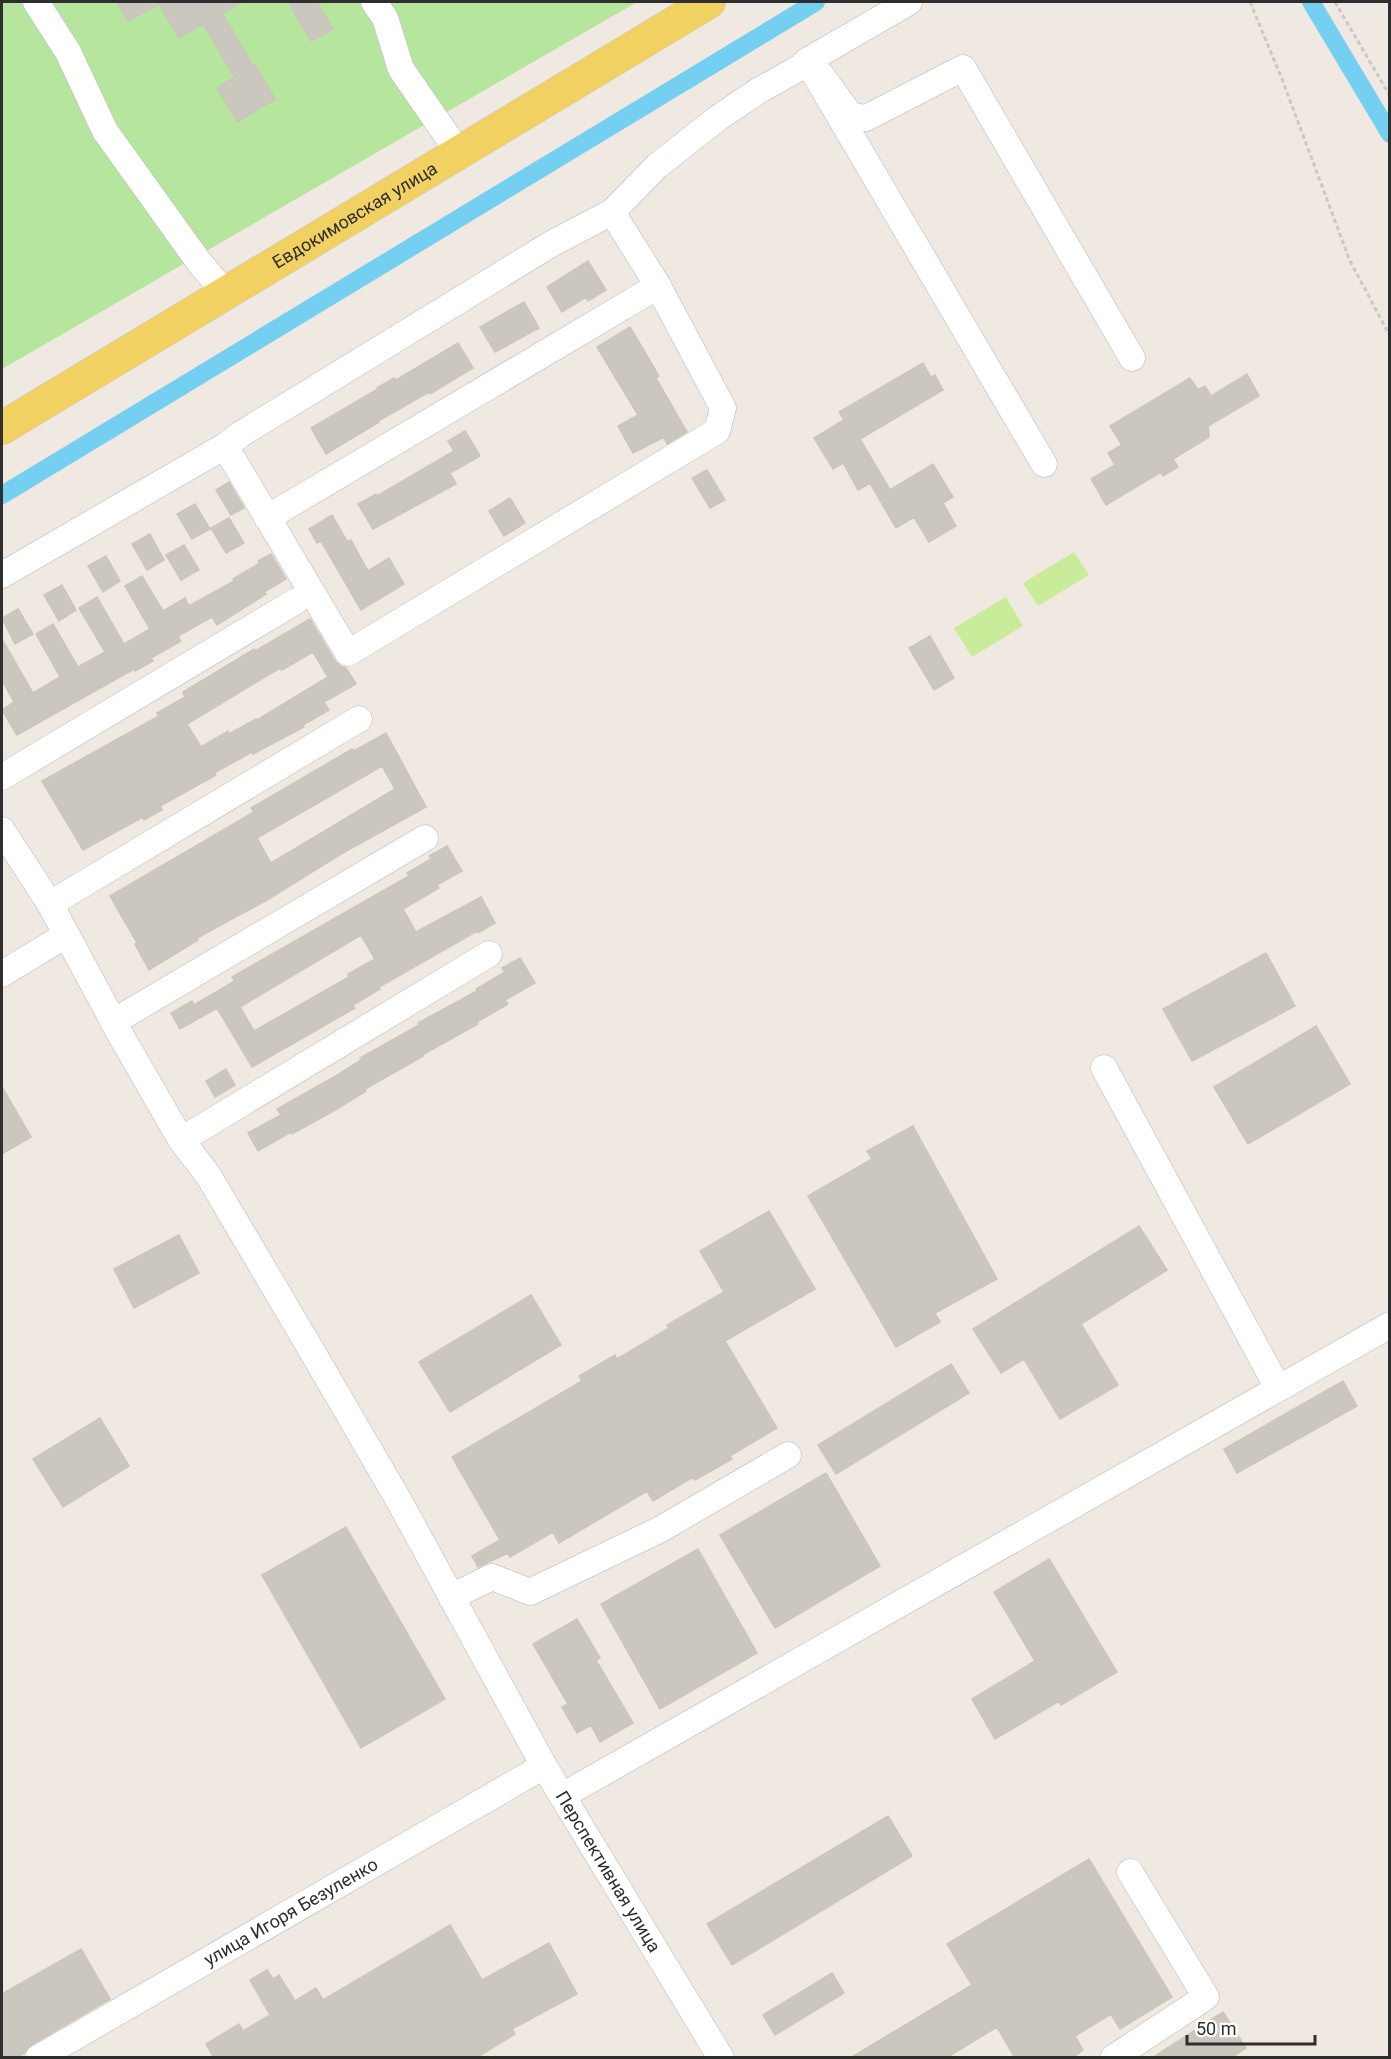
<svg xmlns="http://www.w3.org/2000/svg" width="1391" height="2059" viewBox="0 0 1391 2059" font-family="Roboto,sans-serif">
  <rect width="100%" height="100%" fill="#efe9e1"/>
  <path fill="#b6e59e" d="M2,2H637L2,369Z"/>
  <path fill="#c9ec9a" d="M1074,552L1089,575L1038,606L1023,583Z
    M1006,597L1023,626L972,657L954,628Z"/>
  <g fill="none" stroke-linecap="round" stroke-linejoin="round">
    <path stroke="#75cff0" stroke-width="18" d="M1311,2L1390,134
      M2,495L816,2"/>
  </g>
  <path fill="#cbc7bf" stroke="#cbc5ba" stroke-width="1.5" fill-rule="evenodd" d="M117,2H242L222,13L253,66L255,65L275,99L237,122L217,88L235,77L203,24L179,38L159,4L128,21Z
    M288,2H317L333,29L311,41Z
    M588,261L606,290L588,301L586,297L562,312L547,287Z
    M524,302L539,328L495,352L480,327Z
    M630,327L659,376L656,378L687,432L667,444L664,437L633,453L618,426L638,415L597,347Z
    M458,343L473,368L430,394L429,392L378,421L379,422L326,454L311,428L378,389L377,388L394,378L396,380Z
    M923,363L931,377L935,375L943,390L860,439L890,490L933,464L953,497L943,503L956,526L929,542L914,517L896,528L870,483L858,490L843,463L833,469L814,438L844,420L839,412Z
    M1247,374L1259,396L1208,426L1209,437L1173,459L1178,467L1163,476L1161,472L1106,505L1091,479L1115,465L1108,453L1122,445L1110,426L1190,378L1198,390L1205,386L1211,396Z
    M465,431L480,456L450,473L456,484L373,529L358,504L376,494L377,496L454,451L448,441Z
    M707,470L725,500L710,508L692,478Z
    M229,482L244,508L231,515L216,490Z
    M510,498L525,523L504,536L489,511Z
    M195,504L210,529L192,539L177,514Z
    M332,515L347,541L351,540L368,571L389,558L404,584L361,610L321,541L317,543L309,529Z
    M229,518L244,543L226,553L211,528Z
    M150,534L164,560L147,570L132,544Z
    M184,545L199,570L181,580L166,555Z
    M271,554L286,579L264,592L266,594L217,625L212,617L178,636L181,641L151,658L153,661L135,671L134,669L17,735L2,710L14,702L2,680V639L33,693L60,677L36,634L53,624L78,667L105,652L79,608L97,597L124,644L150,629L125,586L142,576L163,611L185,598L189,606L234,581L233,579L260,563L258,561Z
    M106,556L120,581L103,592L88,566Z
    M62,585L76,610L59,621L44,595Z
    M18,609L33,634L15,644L2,618Z
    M310,619L335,661L340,666L346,668L356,684L324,702L329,710L303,725L304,727L253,754L252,752L214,773L216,775L160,806L162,810L144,820L143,817L83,850L42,781L159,716L157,713L185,697L183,692L254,649L255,651ZM313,652L328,677L257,720L256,719L229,734L228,731L201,747L187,724L280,668L282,670Z
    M930,636L954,678L934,690L909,648Z
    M386,733L426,807L341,854L267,900L197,938L198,940L149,970L135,944L137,943L110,896L254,812L251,808L352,749L354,751ZM382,766L395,789L271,863L257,838Z
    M447,846L462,871L437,885L439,888L403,909L416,932L481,897L495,923L478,933L477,931L379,987L380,989L353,1005L355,1008L252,1067L217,1008L180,1029L171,1013L192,1001L194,1005L235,981L232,977L409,876L407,873L431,859L429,856ZM361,935L375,959L348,974L349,977L254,1031L240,1007Z
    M1266,953L1295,1006L1192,1061L1163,1009Z
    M520,958L535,983L505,1000L508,1004L477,1022L478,1024L422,1055L423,1056L365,1089L366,1091L337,1109L292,1134L291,1132L258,1151L248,1133L281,1115L277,1109L334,1077L361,1060L360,1058L419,1025L418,1023L477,991L476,989L505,972L502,968Z
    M1316,1026L1350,1084L1248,1144L1214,1087Z
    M226,1069L235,1085L215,1097L206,1081Z
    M2,1087L31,1137L2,1154Z
    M913,1126L997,1279L935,1313L940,1322L896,1347L808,1196L872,1159L867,1151Z
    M769,1211L815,1289L725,1341L777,1428L730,1456L732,1459L695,1480L693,1477L653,1501L647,1491L559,1543L553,1532L510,1557L508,1553L478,1567L472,1556L500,1540L452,1457L582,1381L579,1376L615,1355L617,1359L669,1328L667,1325L724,1292L700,1251Z
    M1139,1226L1167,1270L1081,1324L1118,1385L1060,1419L1024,1359L1001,1373L973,1329Z
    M179,1235L199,1273L134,1308L114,1269Z
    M531,1295L561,1345L450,1412L419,1362Z
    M951,1364L969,1393L836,1474L818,1445Z
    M1343,1381L1357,1406L1237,1473L1224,1449Z
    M100,1418L129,1466L63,1507L33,1459Z
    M826,1473L880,1566L775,1628L720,1535Z
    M346,1527L445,1699L361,1748L262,1575Z
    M698,1549L757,1653L660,1709L601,1604Z
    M1049,1559L1117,1672L1061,1705L1059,1701L995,1739L972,1699L1035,1661L994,1592Z
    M577,1619L600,1658L596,1660L633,1723L600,1742L591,1725L577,1733L562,1707L568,1704L533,1644Z
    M888,1816L912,1856L732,1965L707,1924Z
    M1089,1859L1172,1997L1120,2029L1111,2014L1075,2036L1083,2050L1072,2058H1015L997,2027L946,2058H850L972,1985L947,1944Z
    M450,1925L482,1980L549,1943L577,1994L512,2029L515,2034L476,2058H214L206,2044L239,2024L243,2031L270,2015L250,1980L267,1970L273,1979L279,1975L295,2001L316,1988L323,2000Z
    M81,1949L110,1999L31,2045L24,2053L17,2058H2V1994Z
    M832,1973L844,1993L775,2035L763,2015Z
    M1223,2012L1246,2048L1231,2058H1152Z"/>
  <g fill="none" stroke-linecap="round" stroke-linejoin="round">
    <g stroke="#b4b7c1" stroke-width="27">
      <g id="minor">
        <path d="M36,2L68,52L105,131L199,262L226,294"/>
        <path d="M374,2L385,18L401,69L459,153"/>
        <path d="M909,2L807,61L821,75L851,116L866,118L963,68L1132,358"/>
        <path d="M225,446L348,653L717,431L723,408L658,286L612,212"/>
        <path d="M267,518L658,286"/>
        <path d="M2,575L225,446L241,434L551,244L612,212L657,166L718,118L758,91L801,67L807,61L1044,464"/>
        <path d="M2,777L296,601"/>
        <path id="s1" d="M2,830L50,904L120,1034L181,1140L208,1175L306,1341L398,1499L544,1766L721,2058"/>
        <path d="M50,904L359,719"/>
        <path d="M2,974L66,935"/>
        <path d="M113,1022L425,838"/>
        <path d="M1104,1068L1278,1388"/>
        <path d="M181,1140L489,954"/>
        <path d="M451,1597L492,1577L530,1592L661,1529L788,1455"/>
        <path d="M562,1796L1390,1325"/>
        <path id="s2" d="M38,2058L544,1766"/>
        <path d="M1113,2058L1206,1997L1130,1872"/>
      </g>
    </g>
    <g stroke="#c9c9c9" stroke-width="34">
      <g id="major">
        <path id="s3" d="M2,428L709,2"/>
      </g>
    </g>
    <path stroke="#c9c9c9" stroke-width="3" stroke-dasharray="4.5 3" stroke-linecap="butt" d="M1250,2L1282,79L1350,261L1390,336
      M1335,2L1390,96"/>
    <use href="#minor" stroke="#fff" stroke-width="26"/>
    <use href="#major" stroke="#f2d163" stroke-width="33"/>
  </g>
  <g text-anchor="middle" stroke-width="4.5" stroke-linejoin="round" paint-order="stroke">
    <g font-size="18" fill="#2e2e2e" stroke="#fff">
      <text dy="6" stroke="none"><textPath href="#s3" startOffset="412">Евдокимовская улица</textPath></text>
      <text dy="6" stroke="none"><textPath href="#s1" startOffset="1206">Перспективная улица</textPath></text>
      <text dy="6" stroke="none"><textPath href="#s2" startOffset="292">улица Игоря Безуленко</textPath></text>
    </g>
  </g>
  <rect width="1391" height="2059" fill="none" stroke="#2e2e2e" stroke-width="6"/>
  <path d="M1187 2035v9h128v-9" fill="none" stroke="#2e2e2e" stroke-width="3"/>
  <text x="1196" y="2035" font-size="18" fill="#2e2e2e" stroke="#ffffff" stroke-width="4.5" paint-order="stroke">50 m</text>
</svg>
